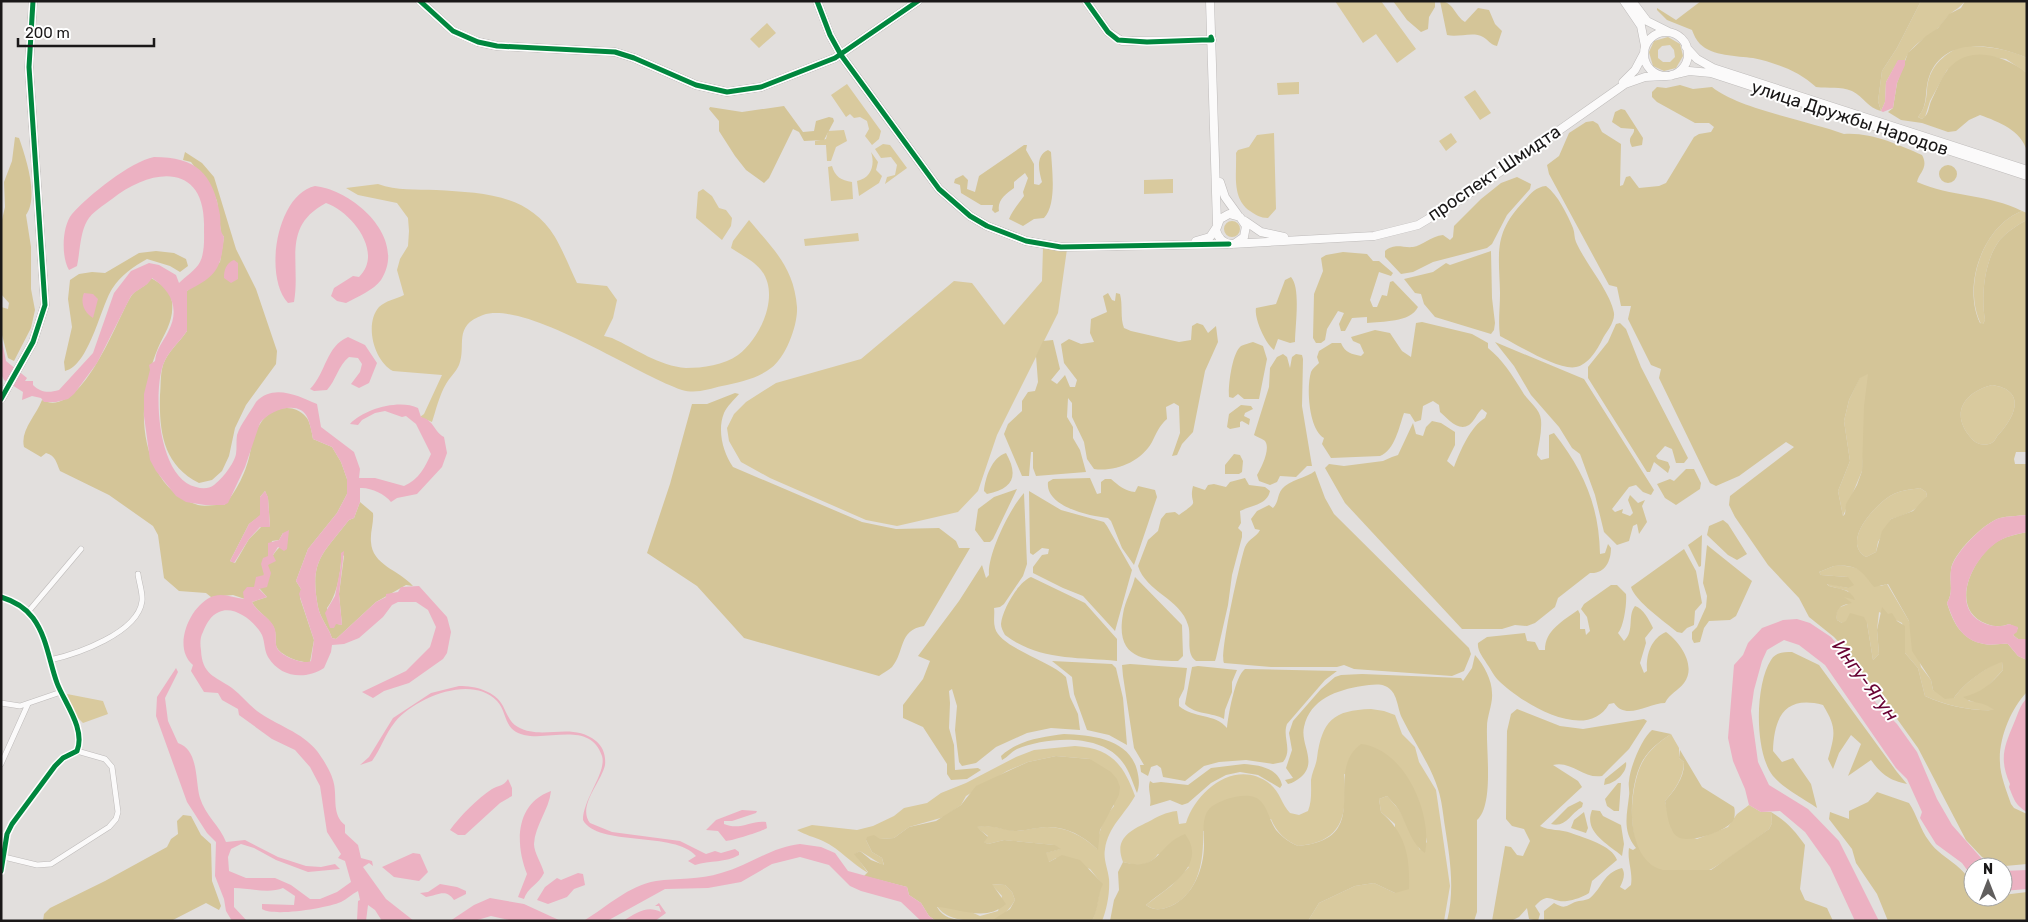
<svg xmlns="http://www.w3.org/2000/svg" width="2028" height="922" viewBox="0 0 2028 922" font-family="Rubik,sans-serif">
  <rect width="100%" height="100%" fill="#e2dfdd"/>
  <path fill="#d9ca9e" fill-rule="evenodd" d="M1335,1H1381L1416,49L1397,63L1376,34L1363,43Z
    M1921,1H1965C1960,8 1956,9 1950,14C1946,17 1943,23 1939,27C1928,38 1912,43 1905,60L1898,61L1886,82L1885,102L1881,111L1878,101L1882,71L1897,48Z
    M767,23L776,33L759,48L750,39Z
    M1668,37L1680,44L1683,56L1676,68L1664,71L1653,66L1649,52L1654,41ZM1670,45L1674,50L1675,57L1670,62H1663L1658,58V50L1662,46Z
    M1962,46C1985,46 2006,48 2027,58V73L2006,59L1976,55L1947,70L1930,101L1925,117L1922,119L1918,117C1925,108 1926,101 1927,91C1928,68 1942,55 1962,46Z
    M1299,82V94L1278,95L1277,83Z
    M847,84L881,131L879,139L872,145L865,136L869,129L867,121L860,117L854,118L850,114L846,117L831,95Z
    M1475,90L1491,113L1480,120L1464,97Z
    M844,130L847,141L836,147L831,161H827L826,145H815V141L826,139L828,131Z
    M1274,133L1276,209L1268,218C1260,218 1256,215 1250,211C1231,198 1237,173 1236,153L1238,150L1249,147L1257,135Z
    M1451,133L1457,142L1446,151L1439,141Z
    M883,144L890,145L907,168L885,184L887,177L895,175L897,165L891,157L881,158L875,149Z
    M871,152L878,162L876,170L882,176L879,183L859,196L857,181C872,178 875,164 871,152Z
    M832,166C835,177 841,180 852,182L853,199L831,201L828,167Z
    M1173,179V193L1144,194V180Z
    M378,184C397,191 416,189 436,190C482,193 528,193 555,237C563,251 570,268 577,283L607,286L617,300L613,318L604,336L612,338C636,349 659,366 686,368C703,368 724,365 738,355C760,339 781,295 761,270C753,260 741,255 731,248L733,241L749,220C773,249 794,267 797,307C798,325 786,357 771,368C759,378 738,383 722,386C709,389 696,394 682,390C637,375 526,300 483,315C452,326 467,346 459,365C456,372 450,377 446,384C439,396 436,410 432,422L420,417L424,414L442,375L393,371C374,361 364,324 379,307C385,301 396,299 404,295L397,270L400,259L408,246L409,231L408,218L397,203L358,195L346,188Z
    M703,189L712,196L719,208L726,210L732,218L731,226L722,240L696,218L698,192Z
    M2022,211L2027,213V220C2017,225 2002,235 1997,244C1984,264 1981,297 1985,320L1983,324H1981C1962,286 1983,226 2022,211Z
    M1224 229a8 8 0 1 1 16 0a8 8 0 1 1-16 0Z
    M858,233L859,241L805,246L804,239Z
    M1043,247L1067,249L1058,313L997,435L978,491L958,512L897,526L866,520L770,478L741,462L729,441L727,428L734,414L746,402L776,383L861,359L954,281L972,283L1004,325L1042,281Z
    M1869,373L1862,471L1843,516L1838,491L1850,461L1844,421L1849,400L1860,377Z
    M1992,385C2026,390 2016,415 2000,433C1997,435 1995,441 1993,442C1986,447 1976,444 1972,439C1949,414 1964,392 1992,385Z
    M1920,488L1926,492L1927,496C1919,510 1905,515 1891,519L1878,542L1876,552L1866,557C1841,542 1874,506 1890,496C1900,490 1909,490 1920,488Z
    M1834,566C1849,565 1864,567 1871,582L1881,586L1887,584L1909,621L1921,667L1931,680L1933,690L1954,698C1963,684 1986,667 2002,661L2003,670L1987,687L1968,701L1984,702L1995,710C1971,711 1947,706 1925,696L1918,668L1905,653V634L1902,623L1879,612L1877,630L1879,654L1873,660L1867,623H1842L1837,620L1836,614L1838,608L1848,604L1843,597H1850L1848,591L1829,586L1827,583L1848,588V577L1821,575L1819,572Z
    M67,694L103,701L108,714L83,723L75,715Z
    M1371,709L1384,711L1395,715L1402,734L1415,747L1419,762L1436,790L1450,886L1444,921H1308L1319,903L1355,886L1374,883L1395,893V824L1381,812L1379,799L1387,796L1400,811L1420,850L1427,842L1418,799L1344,774C1347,813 1345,842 1298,846C1285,840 1277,833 1271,819L1203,831C1204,858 1200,893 1171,906C1161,910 1155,911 1146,905L1171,886L1189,867L1158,854C1149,867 1137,866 1123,862C1114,839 1129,831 1148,822C1157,817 1166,812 1177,811L1179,824L1186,823C1197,789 1237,758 1270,784C1280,792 1282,805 1290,813L1299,815L1308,811C1312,801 1311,791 1311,780C1312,772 1316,766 1317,758C1322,721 1333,710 1371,709Z
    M1671,734L1679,748V758L1684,762C1684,777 1674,791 1665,801L1672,830L1697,839L1728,827L1737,814L1749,805L1761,812H1771L1772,823L1769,829C1761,835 1715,869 1709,870C1701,872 1663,872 1656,869C1624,854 1629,788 1642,763C1649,750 1659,742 1671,734Z
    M1075,746C1110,748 1123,763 1135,796C1125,814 1108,827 1105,849C1103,859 1108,869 1109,879C1110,892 1107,909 1102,921H1092C1098,909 1097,896 1102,884L1090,869L1056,858L1049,862L1047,861L1045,853L1060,849L1054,845L1004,840L988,844L983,842L988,836L976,827C990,824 1001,829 1015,831C1023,831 1029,829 1037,828C1061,824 1080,834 1097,849C1098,833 1103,818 1114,806L1090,759L1056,756L1028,762L1007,771L966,796L961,805L944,817L909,827L894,838L866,840L872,852L882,858L884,866L860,851L855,854L868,873C852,864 840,849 823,841C814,837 805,835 797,830L812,825L857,830L873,826L894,816L904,808L927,803L941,793L966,783L1016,757L1034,750Z
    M991,884L1005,885L1012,892L1015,900C1010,909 1002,918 991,921C974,922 947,922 937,906L969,911L980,916L998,911L1002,896Z"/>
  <path fill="#d4c598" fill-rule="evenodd" d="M1393,1H1435V7L1429,17L1428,29L1421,32L1407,20Z
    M1440,1C1453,1 1455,16 1465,22L1478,8L1489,10L1495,24L1502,31L1497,46C1489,44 1489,40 1483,37C1473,31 1458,38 1447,35Z
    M1701,1H1921L1897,48L1882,71L1878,101L1881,111C1868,108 1864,97 1852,91C1840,86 1829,89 1816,87C1799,71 1776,63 1753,58C1737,56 1712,56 1700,44C1696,40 1694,35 1692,30L1667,20L1657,10V8L1676,20Z
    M1965,1H2027V58C1995,44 1944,35 1929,77C1924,92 1929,104 1918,117L1922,119C1930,114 1928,106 1932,99C1937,89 1942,76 1949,68C1971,44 2005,56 2027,73V151C2021,130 1999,122 1980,115L1969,120L1956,131L1948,132L1922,123L1901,120L1888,112L1893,108L1897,83L1908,53L1926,36L1938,28L1949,14L1961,8Z
    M1680,85L1693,89L1712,87C1739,109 1809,121 1844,134C1871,132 1899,145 1922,155C1929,168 1919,172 1917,182C1950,197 1989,194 2022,211C1983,226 1962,286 1980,323L1983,324L1985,320C1981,297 1984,264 1997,244C2002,235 2017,225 2027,220V452H2016L2014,459L2015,464H2027V515C2018,516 2008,516 2000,518C1985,522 1952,554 1951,570C1949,583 1954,591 1947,603C1953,623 1962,640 1984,644C1992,646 2000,643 2008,644L2018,656L2027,660V692C2011,708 1998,740 2000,763C2000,775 2007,792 2011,804L2014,808L2027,814V864L2005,866L1991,862L1982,857L1966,840L1918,748L1895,716L1868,687L1864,678L1848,652L1834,637L1809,617L1799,598L1768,565L1735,517L1729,505L1730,496L1794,447L1786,442L1739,476L1716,486L1710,483L1659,378L1661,369L1651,365L1628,319L1631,306H1621L1617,287L1609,285L1549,174L1547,165L1559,156L1569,133L1586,122L1593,121L1598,124L1602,132L1621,144L1620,186L1623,185L1626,177L1630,176L1639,188L1659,186L1666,183L1694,137L1699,134L1711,132L1714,127L1709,123H1695L1657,102L1652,97V92L1657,87L1666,88ZM1868,374L1864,406L1862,471L1857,485L1846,504L1845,514L1843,516L1838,491L1850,461L1844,421L1849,400L1860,378ZM1992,385C2026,390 2016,415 2000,433C1997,435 1995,441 1993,442C1986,447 1976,444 1972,439C1949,414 1964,392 1992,385ZM1920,488L1926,492L1927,496L1913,511L1891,519L1882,531L1876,552L1866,557C1841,542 1874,506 1890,496C1900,490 1909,490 1920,488ZM1834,566C1857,564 1861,570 1874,587L1888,584L1909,621L1912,651L1931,680L1933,690L1945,699L1954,698C1963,684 1986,667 2002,662L2003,670C1991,684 1981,693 1963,697C1974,705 1982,700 1994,710C1971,711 1946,706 1925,696L1918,668L1905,653V626L1897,621L1892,613L1888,614L1882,607L1877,630L1879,654L1873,660L1867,623L1864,617L1850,613L1846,621L1842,623L1837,620C1835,608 1841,605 1852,603L1844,597L1855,600C1851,589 1839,589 1829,586L1827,584L1848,588L1854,585L1848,577L1821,575L1819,572Z
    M784,106L803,132L814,131L816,121L829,117L833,118L834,121L824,140L804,141L799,132L793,129L769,178L764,183L746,170L735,156L719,131V121L709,109L710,107L742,112Z
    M1621,109L1625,110L1643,138L1642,145L1632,147C1626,136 1635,136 1634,129L1621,128L1612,122L1615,112Z
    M15,137L19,138C26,158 39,197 26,215L31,247V289L35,310L31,328L14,361L8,358L1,331V307L8,309L9,303L1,294V224L5,207L4,182L12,161Z
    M1024,145H1027L1026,150L1034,164V184L1039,185L1042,182C1039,171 1035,156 1048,150L1051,152C1052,170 1057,204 1044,218L1034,219L1023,226L1009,219C1012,211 1019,203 1024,196L1023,192L1028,178L1025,173L1014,182V188C1006,194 997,200 999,211L995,213L992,210L993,205H981L961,193L960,185L954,183L955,179L963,175L968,180L967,189L975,192L979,176Z
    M185,152L202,163L214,177L236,249L256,289L277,351L276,364L246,405L235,428L229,456L222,471L212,480L199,483C163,465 159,431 160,395C161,386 160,375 163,365C168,351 179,343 187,331V291L220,262L224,237L221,233L217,201L213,192L191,162L183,160Z
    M1939 174a9 9 0 1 1 18 0a9 9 0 1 1-18 0Z
    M1517,177L1531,184L1530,189L1507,215L1492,244L1487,248L1433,262L1413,272L1401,274L1385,257V251C1395,243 1402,248 1413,247C1422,246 1431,236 1443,235L1450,240L1453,237L1454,226L1481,199L1501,183Z
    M1546,186C1558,195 1567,214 1573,228C1575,233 1574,238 1576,242C1585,263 1610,291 1614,313C1615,323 1606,332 1602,340C1597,350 1588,365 1576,367C1559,371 1516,344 1500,336C1498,322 1500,308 1500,293C1499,252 1493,233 1525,200C1531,193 1536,187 1546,186Z
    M156,251L174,253L186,259L188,266L180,272L170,266L147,259C133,267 121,275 112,289C101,306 89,366 65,371L64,362L72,327L68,299L70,280L79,274L92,272L105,273L139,253Z
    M1491,251L1492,298L1495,323L1494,330L1491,334L1435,317L1424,304L1421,294L1415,293L1404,279L1433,272L1446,263L1450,265Z
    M1343,252L1367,254L1373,261H1379L1393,273L1391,276L1379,272L1370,300L1373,307H1377L1382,295L1387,296L1390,282L1393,281L1418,307C1410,323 1382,321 1367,323V317L1352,318L1345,331H1341L1339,324L1344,313L1338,311L1327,329L1325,340L1321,343H1316L1313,338L1314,294L1323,271L1321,258L1326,255Z
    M1291,277C1301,288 1295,326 1295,342L1290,343L1278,339L1274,350C1265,343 1254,318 1256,308L1276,304L1285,280Z
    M151,278C160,283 171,290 172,302C174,321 165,332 158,348C154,357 151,367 149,377C136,421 146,490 198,505C206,507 216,504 224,505C236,493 247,470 250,453C252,443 254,433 260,424C269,408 293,401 306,417C310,421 312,433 313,439L332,447L341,462L347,479V494L337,513L308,549L296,581L301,589L300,598L314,640L310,662C301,664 277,654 276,645C275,638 277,633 273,626C267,616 257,612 252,602L267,597L259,588C265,573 270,551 286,543L288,537L283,533L279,540L272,541L264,575L245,599L233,595L211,597L206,593L179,591L164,578L158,535L153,526L109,495L60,471C56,462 56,456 46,453L41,457L24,447C20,430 36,416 42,400C81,420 116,322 130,298C135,288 147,288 151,278ZM265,491L268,498L270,526L261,527L249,539L235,563L230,561L249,524L261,515L260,497Z
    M1116,293L1120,294C1123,305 1120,318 1124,328L1131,331L1179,342L1191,340L1192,326L1197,323L1203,325L1208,333L1216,326L1218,342L1205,371L1193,432L1182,444L1177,455L1172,456L1180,433L1179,406L1174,403L1166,407L1167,419C1159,426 1157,432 1152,442C1141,462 1115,472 1094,469L1087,459L1084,442L1072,417V403L1068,398L1067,417L1073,427V438L1080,450L1086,472L1036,476L1033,468V452H1031L1029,476H1022L1004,434L1008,424L1022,411V401L1028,392L1035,391L1038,382L1036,356L1043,341L1053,340L1060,369L1051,380L1057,384L1065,375L1070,387H1075L1077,380L1064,363L1061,344L1069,339L1081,344L1094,342L1090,333L1091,319L1107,312L1103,296L1108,293L1112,300L1115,301Z
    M1422,322L1472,334L1488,343V348C1503,360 1512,375 1522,391C1527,401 1540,408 1541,420C1542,432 1539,443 1537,455L1541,460L1549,458V435L1554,433C1584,471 1599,506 1600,554L1605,553L1608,544L1611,548C1611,561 1605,574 1590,573L1558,598L1555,607L1535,623L1527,626L1515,625L1502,629H1462L1345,503L1325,468L1329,464L1344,466L1383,461L1392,457L1398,455L1413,423L1416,434L1423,436L1426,427L1432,421L1441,423L1455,432V445L1447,461L1454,467C1460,451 1471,426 1485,418L1487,413L1482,409C1477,413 1474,422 1469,425C1458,432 1447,418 1440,412L1439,405L1433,401L1423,406L1421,420L1415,422L1410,414L1404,413C1399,427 1395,450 1380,456L1331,458L1322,444L1324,438C1309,430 1306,388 1311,372C1312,369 1316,366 1319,363L1317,357L1319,351L1332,343H1341C1345,353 1352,354 1361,356L1364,353L1360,344L1353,341L1351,337L1375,330L1390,333L1402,351L1411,357L1416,323Z
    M1620,323L1626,329L1641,367L1688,458L1684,463H1676L1672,449L1665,446L1656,456L1658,459L1668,462L1670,467L1668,473L1654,462L1650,472H1647L1588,378V367L1608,342L1616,324Z
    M1253,342L1263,346L1267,359L1259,399H1244L1238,394L1233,398L1229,397C1228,386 1232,353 1241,346C1245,344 1250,343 1253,342Z
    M1495,342L1584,379L1654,490L1651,495L1643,492L1636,485L1629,487L1612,509L1615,512L1623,509L1622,513L1630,516L1633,513L1628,500L1630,495L1638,503L1645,500L1642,506L1647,522L1639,534L1637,524L1633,526L1629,541L1617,545L1604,532L1595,495L1580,454L1572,448L1559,427L1531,395L1514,366Z
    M1283,354L1287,357L1290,368L1292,357L1296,354L1302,355L1303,359L1302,406L1312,466H1307L1296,477L1280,476L1277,482L1270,485L1259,481L1257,475C1261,468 1271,449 1265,441C1263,439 1257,437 1254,435L1269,387L1270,368L1277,357Z
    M735,393L739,394C734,400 727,406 724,413C717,430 723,453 733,467L862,522L896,529L939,528L956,541L959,548H970L924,626C898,630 905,652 892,667C889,670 883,673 879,676L744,638L697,586L647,553L670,484L692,404H707Z
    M1241,405L1251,406L1253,409L1245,413L1244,416L1250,419L1249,425L1242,421L1240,422V427L1230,429L1227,427L1229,414Z
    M1006,453C1019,476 1013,489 987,494L984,491C985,478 992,457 1006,453Z
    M1234,454L1240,455L1243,461L1242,472L1239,474H1225V465Z
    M1686,469H1694L1701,483L1700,489L1676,505L1665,498L1657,484L1670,479L1674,481Z
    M1315,471L1325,498L1334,514L1469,648L1471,654L1464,671L1452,676L1354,669L1344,665L1337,667H1271L1224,663C1219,655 1240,561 1245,547C1249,538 1257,537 1260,530L1255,529L1251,519L1257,511L1269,505L1273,508C1279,502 1277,495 1282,489C1289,480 1306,478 1315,471Z
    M1090,478L1097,494L1101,493V482L1105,479H1111C1119,486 1125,491 1135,492L1138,486L1155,490L1157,497L1134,565L1122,548L1111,521L1108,518C1090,516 1045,507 1048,482L1053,479Z
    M1245,478L1249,485L1265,487L1270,491C1267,505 1252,505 1240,511L1241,523L1238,528L1242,532V537L1232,575L1228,605L1216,658L1215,661H1196C1185,653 1192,636 1188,625C1181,599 1146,592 1138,566L1148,540L1158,531L1161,519L1166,513L1175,512L1179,515C1203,498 1188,507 1193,486L1205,490L1208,485L1214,484L1226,487L1230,482Z
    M1017,489L993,539L990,542H984L975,530L978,509L994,497Z
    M1029,491L1061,510L1104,522L1107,526L1132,570L1115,631L1083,596L1063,588L1033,573V567L1042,555L1048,554L1049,549L1042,548L1033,555L1030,553Z
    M1024,493L1027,564L1023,576L1004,604L1000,607L994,608C995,614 993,621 995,628C1000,648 1050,660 1066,677L1070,697L1078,714L1080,730L1051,728L1027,733L996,747L976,763L962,766L959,762L955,730L957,706L952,689L949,691L950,703L949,728L954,745L955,770L978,768L981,770L967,779L951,780L947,774V764L923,727L903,718V705L923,679L930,661L918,656L959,601L982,565L986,578L989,575C987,555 1010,508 1024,493Z
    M360,502L373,513C374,523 370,532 371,542C372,565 399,570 413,586L406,585L376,602L336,639L332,638C329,628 320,618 318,607C309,560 323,554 349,520L354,518ZM341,553L344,556L339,594L342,625L329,622L327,608C337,596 342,568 341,553Z
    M1723,520L1728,524L1747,554L1737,560L1728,555L1707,535L1709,526Z
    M2027,532V639H2018L2013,635L2018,628L2009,624C2001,627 1995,627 1987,624C1946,609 1974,554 2000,540C2008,536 2018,534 2027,532Z
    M1702,535L1701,566L1699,567L1688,545Z
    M1707,545L1752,581L1736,616L1730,620L1709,621L1704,628L1700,642L1694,643L1692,639V632L1697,627L1706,607L1707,596L1703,583Z
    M1684,549L1696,571L1702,603L1695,611L1694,625L1687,628L1682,633L1677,632C1665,622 1635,601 1631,587Z
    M1031,577L1085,603L1117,639V661C1077,657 1039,661 1005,635C1003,631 1001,628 1001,624C1002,610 1018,582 1031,577Z
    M1135,577L1182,625L1183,656L1178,661C1143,661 1115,658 1123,614C1125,601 1132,590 1135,577Z
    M1611,585H1617L1626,594C1627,603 1624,626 1618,633L1624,641C1635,631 1627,616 1635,606C1643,608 1649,620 1653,628L1645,638L1646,643L1640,663L1644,673L1647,671C1646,656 1650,639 1666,632C1680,642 1697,666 1684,683C1678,691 1670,693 1665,703C1649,703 1626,721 1614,703L1609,704C1586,744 1520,702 1498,680C1493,675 1491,669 1487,664C1483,657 1477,651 1478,643L1487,637L1525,633L1527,641L1535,642L1539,650H1545C1545,630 1563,621 1578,610L1580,614V629H1585L1586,635L1590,631L1587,617L1581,609L1584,604Z
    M1792,652L1819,665L1897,772L1907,784C1889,780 1882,775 1871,760L1848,776L1861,744L1851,735L1839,753L1833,769L1828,759C1835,734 1837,728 1823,705C1785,695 1774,717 1773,751L1782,762L1793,758L1811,784L1817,808C1803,798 1784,789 1773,776C1754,752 1755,684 1771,660C1776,652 1784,652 1792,652Z
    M1475,655C1484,665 1492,680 1492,693C1493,704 1487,716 1487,727C1486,751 1494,805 1477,820V912L1474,921H1447C1455,889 1450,859 1445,827C1443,814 1442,801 1438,789C1430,764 1414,742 1402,718C1397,708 1398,691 1385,686C1379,683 1369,685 1362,686C1337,690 1310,699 1304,727C1300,744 1318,762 1301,777C1297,780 1293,783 1288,784L1285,780L1293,778L1286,768L1292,750L1289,733L1293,721L1321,689L1335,677L1341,675L1362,674L1461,678L1463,681L1472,668Z
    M1052,661L1112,664L1116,668L1123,698L1127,745L1109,735L1087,730L1074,694L1072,677Z
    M1130,664L1187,668L1184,689L1179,699V706C1194,719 1215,713 1227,728C1228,716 1235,676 1245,669L1337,671L1325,680L1287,724C1282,737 1293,750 1283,762L1273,764L1246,760L1219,762L1204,766L1185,781L1163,777L1161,768L1157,765L1151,767L1148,776L1141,772L1140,765H1144L1134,748L1123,676L1122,665Z
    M1198,666L1237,670L1232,682V692L1225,710L1224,719C1212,712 1195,715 1185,704L1192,667Z
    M1517,709L1560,726L1583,729L1644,719L1647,721L1629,749L1602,776C1583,779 1571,760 1553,765L1578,781L1582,787L1540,826C1549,831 1561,829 1571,833C1584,838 1612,845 1617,860L1592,881L1589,893C1583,897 1574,900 1567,901C1551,903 1549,890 1535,906L1540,914L1538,921L1529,919L1527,908L1519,917L1511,921H1492L1505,846L1511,847L1517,855L1523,856L1530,841L1524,829L1512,826L1506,819L1507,731L1511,714Z
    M1652,730L1671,734C1660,741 1650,749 1643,760C1627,787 1624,861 1663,870H1711L1769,829L1772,823L1771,812C1786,821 1795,831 1805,845L1800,889L1805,900L1827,908L1833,921H1544V911L1554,903C1565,909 1564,907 1575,902C1580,900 1586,901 1590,898C1603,887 1603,873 1622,868C1626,874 1623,881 1620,887L1625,890L1631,885C1633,871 1627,861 1629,848L1633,850L1636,848C1622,831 1627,815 1629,796C1630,791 1628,786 1629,781C1630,767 1642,738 1652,730Z
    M1064,734C1092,735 1129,739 1137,770C1139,778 1140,785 1137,793C1132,781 1129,769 1120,759C1098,733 1046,737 1017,749C1011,752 1008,757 1002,760L1001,756C1018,740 1042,737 1064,734Z
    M1361,744C1405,749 1433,814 1425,853C1412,845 1407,825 1400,812C1397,806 1391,801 1387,796L1379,799L1381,812C1406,834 1410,856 1409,889L1395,893L1374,883L1355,886L1319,903L1308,921H1110L1114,900L1119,890L1118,872L1123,862C1161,872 1156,845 1185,834C1209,866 1166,888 1146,905C1154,911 1161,910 1171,906C1193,896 1204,869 1204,845C1204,834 1201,817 1210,808C1214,804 1222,801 1227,799C1234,797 1242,795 1250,796C1267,798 1268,819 1276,830C1283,838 1289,842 1298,846C1377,839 1321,773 1361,744Z
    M1680,750L1702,787L1734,807C1735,810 1735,815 1734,819C1729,831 1689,844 1678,837C1668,831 1667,811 1665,801C1674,791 1685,777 1684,762L1679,758Z
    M1056,756L1090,759L1111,772L1117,779L1120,787L1119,795L1100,830L1098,850C1081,834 1062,824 1038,828C1030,829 1024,831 1015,831C1001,830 991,824 977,827L988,837L984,842L988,844L1004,840L1055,845L1061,849L1046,853L1049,862L1062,855L1080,860L1103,884C1097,896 1099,909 1092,921H991L1010,909L1015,900L1012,892L1005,885L992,884L1006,904C986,922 962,909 937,907C943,918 953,919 965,921H936L929,916L921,903L909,895L907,887L864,876L868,872L854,854L860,851L871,860L884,865L882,858L872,852L866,840L867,837L874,835L880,839L894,838L909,827L936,821L961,805L976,786L1028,762Z
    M1626,762C1628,772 1615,784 1604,785L1605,779Z
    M1244,764C1259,765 1278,768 1282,785L1280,788L1258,775L1240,772L1226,775L1211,783L1188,803L1182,805L1170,800L1150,806C1152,796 1147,789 1150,781L1153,783L1161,782L1188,785L1211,768Z
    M1618,783H1621L1619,811H1614L1607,806L1605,799Z
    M1877,792L1909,803C1917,815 1920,829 1929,841C1943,862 1973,866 1973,897H2003V895L2027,892V921H1888L1877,894L1856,863L1852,849L1829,819L1830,812L1849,819V811L1868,802Z
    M1580,801L1583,803L1582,807C1570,814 1566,828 1551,824L1568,807Z
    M1592,810L1600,811L1603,816L1621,825L1624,844L1622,856C1608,844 1583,832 1592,810Z
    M1584,812L1588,828L1586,833L1571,828L1574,820Z
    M183,815L191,816L201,835L211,844L212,881L221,906L219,910L206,903L171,921H43L44,914L50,908L105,881L167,847L171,839L178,834L177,821Z"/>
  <path fill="#ecb1c2" d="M1898,60H1905V65L1897,83L1893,108L1883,112L1881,111L1885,102L1886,82Z
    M154,157C196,157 213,173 220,215C221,223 219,230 224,237C221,270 216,276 187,291V331C179,343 168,351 163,365C153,394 158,478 196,487C202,489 209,489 214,485C222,479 234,464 236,454C237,448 236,441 237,435C241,423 250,413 256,402C273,383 299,396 317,404L321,427L354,452L360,469L359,478H375L404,486C419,480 426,465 431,454L416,424L406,416L402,417L385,411L375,413L362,420L358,425L350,424C364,409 399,399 418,408L421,417C434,420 434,432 444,437L447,453L442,467L417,494L397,498L391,502C385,494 370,487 360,488V502L354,518L349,520C323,554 309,560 318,607C320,618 329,628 332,638L336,639L376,602L386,597V594L398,592L401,587L419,586L447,617L451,632L447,653L443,659L409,683L384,691L373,698L362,692L406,671L430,647L436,627L428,610L416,602H398L392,605L383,617L359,638L344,644L332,645L331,652L324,668C305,680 281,678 268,657C264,650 265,642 262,635C255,622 235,605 219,612C211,615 206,624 203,632C200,637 200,644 201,650C202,675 215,676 232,688C241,695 248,704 257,711C276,725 302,732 317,751C323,759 332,773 334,784C337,799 332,815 345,825V833L358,845L361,858L372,861L373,866L369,863L363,867L386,899L414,921H382L375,910L368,905L366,921H357L358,901L360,900L358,891C352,894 347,899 341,902C327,908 274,917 262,909V904L294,905L295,896L283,888C269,894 249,888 234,888V907L247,921H232L226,911L224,899L215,876L216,842L207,833L187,802L156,716L157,697L176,668L178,672L165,698L168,721L178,743C199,750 195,781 200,798C205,815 220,826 226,842L245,840L278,857L306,866L321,867L335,864L340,869L308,872L276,860L254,848L241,844L231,849L228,857L229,871L246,878H275L291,885L310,899H320L337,892L351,882L345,861L338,858L341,854L327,832L320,786L310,767L295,750L272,739L239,715L238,709L222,700L218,693L204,692L191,671L193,665C171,647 191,603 214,596C224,593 234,598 244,599L243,592L247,587H254L256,577L264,575L261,564L263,558L268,556V543L279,540L283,533L289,530L287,549L284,551L278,547L273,555L276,561L268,565L271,573L267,587L259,589L267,597L252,602C257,612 267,616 273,625C278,633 274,641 277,648C281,656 303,665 311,661L314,640L299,594L301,589L296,581L308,549L337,513L347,494V479L341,462L332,447L313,439C312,433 310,424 308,419C300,398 269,411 260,423L245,467L228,503L224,505H205L186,502L176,496L156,471L150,460L144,416V394L150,370L149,365L155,361C156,349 163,342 168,332C181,308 170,290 152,278C146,288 138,288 131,296L97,363L74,394L68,399L56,402H44L41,398L32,396L22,400L23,392L4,380L1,374V336L6,361L27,378L25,381H33V385C41,393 49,393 59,390L93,353L114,293L131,271L149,263L159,265L176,275L179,283C185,277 196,270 200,262C205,252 204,238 204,228C206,162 152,167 112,199C104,205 92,212 87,221C80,233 80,252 77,266L69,270C61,257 62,226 72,214C89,195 130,162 154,157Z
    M315,186C353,190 408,238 381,280C374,290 357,297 346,303L337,301L331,296L334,288L353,276L359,277C384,253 352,212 326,203C281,227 301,262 294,302L288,303C263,276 277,194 315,186Z
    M234,260L238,263V279L231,283L224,278C224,270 226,263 234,260Z
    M84,293L93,294L98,299L93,318C84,313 80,302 84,293Z
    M348,337L365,345L377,363L369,383L359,388L351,384L360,372L362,364L358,358L349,357C338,366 336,380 327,390L314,391L310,389C326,373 326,346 348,337Z
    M265,491L268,497L270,527H260L249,539L234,563L230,561L249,524L260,515V497Z
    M2027,515V532C2018,534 2008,536 2001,540C1974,554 1946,609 1986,624C1995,627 2001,627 2009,624L2018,627L2017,632L2013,635L2018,639H2027V660L2018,656L2008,644C2000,643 1992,646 1984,644C1961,640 1954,623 1947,603C1954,591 1949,583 1951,570C1953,554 1985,522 2000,518C2008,516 2018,516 2027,515Z
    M344,551L339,594L342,625L336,624L334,628H330L325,613L335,596L341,565V553Z
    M1797,619L1810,623L1831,637L1849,658L1876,703L1897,724L1917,752L1937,799L1952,825L1989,867H1973V878L1962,863L1936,844L1920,818L1922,812L1907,779L1896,768L1825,665L1799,645L1784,640L1767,650L1762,661L1754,690L1751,711L1758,762L1769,785L1808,809L1839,841L1879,921H1855L1830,867L1805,832L1780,811L1761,812L1749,805L1745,789L1733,761L1728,738L1734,665L1743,655L1748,643L1762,628L1783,620Z
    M459,686C476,686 495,691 503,706C507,714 510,723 518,727C543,741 571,721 596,741C603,747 606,755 605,765C601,783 577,806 590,823L612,832L680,841L706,854L715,851L721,853L735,849L739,852V855C726,863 710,860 695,865L688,861L696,856C676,831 597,847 583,820C583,799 607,772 602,756C590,721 550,741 524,735C503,730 508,713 497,701C471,674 415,698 395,722C385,734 381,749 372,761L360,765L369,757L393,718L431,693Z
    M2027,698V812C2015,805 2014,799 2009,787L2010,784C1999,759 2004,747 2014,723C2018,714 2020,705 2027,698Z
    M508,779L512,788V796L500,803L465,835H458L450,830C461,815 477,799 492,789C499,785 504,786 508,779Z
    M551,791C549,810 535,825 534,844C534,853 542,864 544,873C539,884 527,888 524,899L518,897L527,874C515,844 515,804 551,791Z
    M742,810L757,811L756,813L732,821H724V824C740,831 751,820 766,822L767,828C763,831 732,841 726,841L718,831L706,830L716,820Z
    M800,844L821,847L835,853L848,871L907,887L909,895L921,903L929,916L936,921H921L901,902L861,891L850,886L829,865L800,857L772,864L741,882L708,888L665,889L607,921H579L585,920C608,906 628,886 656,881C677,878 700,880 721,873C748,866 771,847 800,844Z
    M413,853L420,854L428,872L419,881L394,877L382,867Z
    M2027,870V889L2003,891V871Z
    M578,873L583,874L585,885L574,889L567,897L548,904L537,900L545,887L557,878L561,880Z
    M440,884L457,887L466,891V894L454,900C446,888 438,895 426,897L420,893L428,892Z
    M490,898L524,904L561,921H514L491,916L474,921H450L474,905Z
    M659,903L666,913L655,921H623C636,913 647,905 661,912L659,906H655Z"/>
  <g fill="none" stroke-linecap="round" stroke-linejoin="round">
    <g stroke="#bebbba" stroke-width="6">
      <path id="street" d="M1,597C14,601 25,607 33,618C47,637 49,661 57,683C64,702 86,729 77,751L63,758L55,766L12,824L7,834L1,871
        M28,612L81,549
        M50,660C77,654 138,633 142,601C143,593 139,583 138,574
        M1,703L20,706L61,692
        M1,764L28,704
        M4,857L37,865L51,864L109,827L116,819L118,812L112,767L105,759L77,751"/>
    </g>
    <g stroke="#bebbba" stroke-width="9">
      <path id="secondary" d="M420,1L453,31L478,42L497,46L615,52L634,58L696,85L727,92L761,87L835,58L918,1
        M817,1L830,35L841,55L939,189L970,216L987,226L1026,241L1061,247L1228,244
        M1086,1L1108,32L1122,41L1212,40
        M1210,1L1217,224
        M1624,1L1641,26L1645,46
        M1632,1L1647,21L1669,32
        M1644 54a22 22 0 1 1 44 0a22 22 0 1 1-44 0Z
        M1686,47L1697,59L1713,68L2027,170
        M1672,75L1689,71L1711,73L2027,176
        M1623,82L1635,70L1644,53
        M1220,182L1225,197L1238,215
        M1245,221L1261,232L1284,237
        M1196,241L1210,237L1216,228
        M1234,244L1244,237L1246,226L1240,217L1229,214L1220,219L1216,230C1218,238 1223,243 1231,244L1374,236L1418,225L1460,200L1625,84L1645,77L1664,76
        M1,399L33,342L45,305L29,67L33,1"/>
    </g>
    <use href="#street" stroke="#fbfafa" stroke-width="5"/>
    <use href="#secondary" stroke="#fbfafa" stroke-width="8"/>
    <g stroke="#fff" stroke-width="8">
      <path id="cycleway" d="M420,1L453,31L478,42L497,46L615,52L634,58L696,85L727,92L761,87L835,58L918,1
        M817,1L830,35L841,55L939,189L970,216L987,226L1026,241L1061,247L1229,244
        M1086,1L1108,32L1118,40L1147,42L1202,40H1212L1211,37
        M1,399L33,342L45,305L29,67L33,1
        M1,597C14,601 25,607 33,618C47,637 49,661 57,683C64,702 86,729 77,751L63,758L55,766L12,824L7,834L1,871"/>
    </g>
    <use href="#cycleway" stroke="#00873e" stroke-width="5"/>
  </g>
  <g text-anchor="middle" stroke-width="4" stroke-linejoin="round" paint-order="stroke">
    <g font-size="18" fill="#1a1818" stroke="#fff">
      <text transform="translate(1850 118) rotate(18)" y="6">улица Дружбы Народов</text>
      <text transform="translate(1494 173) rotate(-34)" y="6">проспект Шмидта</text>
    </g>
    <g font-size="19" font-style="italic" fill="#690334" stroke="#fff">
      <text transform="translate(1866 680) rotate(53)" y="7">Ингу-Ягун</text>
    </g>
  </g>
  <rect width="2028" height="922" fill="none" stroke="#1a1818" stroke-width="5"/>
  <g transform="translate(1988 882)"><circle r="24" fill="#ffffff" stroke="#a3a3a3"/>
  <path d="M0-4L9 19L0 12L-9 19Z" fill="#605e5d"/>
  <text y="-8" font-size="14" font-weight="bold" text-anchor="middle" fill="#1a1818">N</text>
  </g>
  <path d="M18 38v8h136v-8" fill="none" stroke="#1a1818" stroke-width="2.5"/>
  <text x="25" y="38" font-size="15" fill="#1a1818" stroke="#ffffff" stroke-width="4" paint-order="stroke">200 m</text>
</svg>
